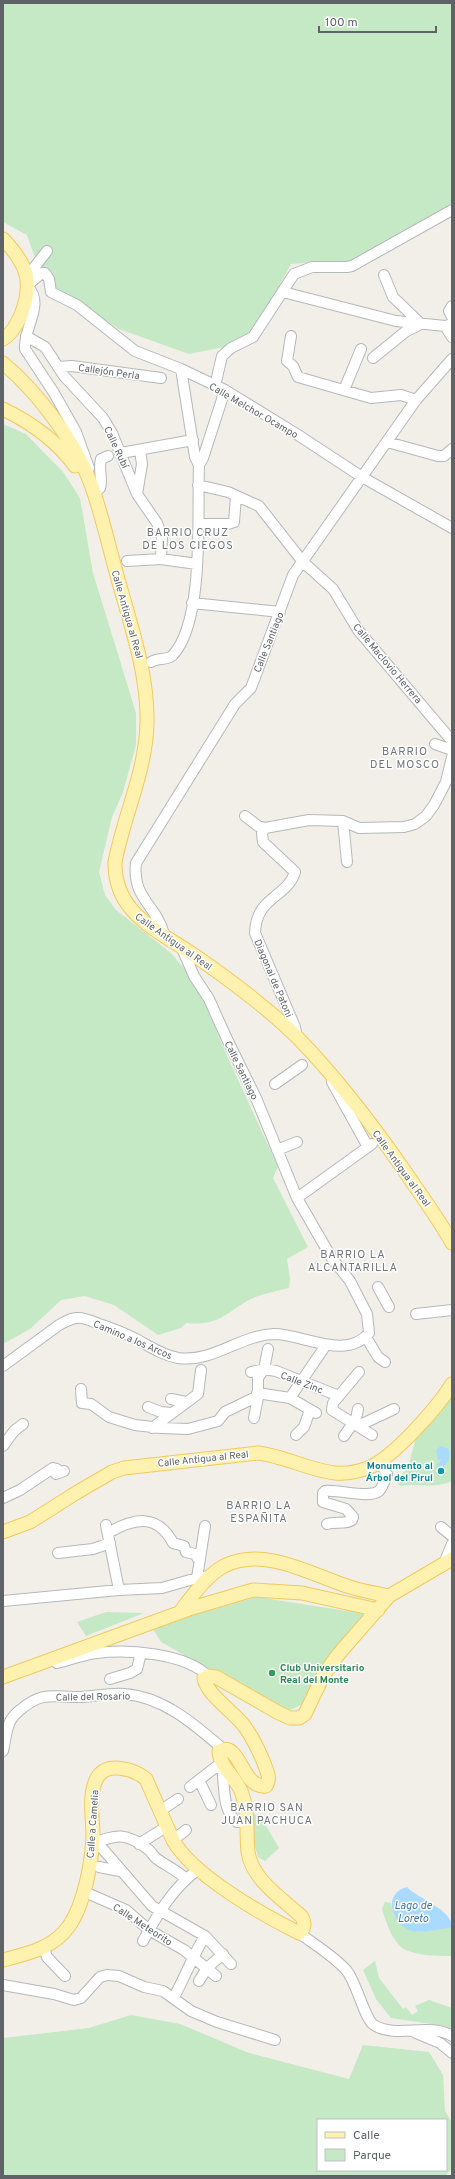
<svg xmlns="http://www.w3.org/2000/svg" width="455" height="2179" viewBox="0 0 455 2179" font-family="Overpass,sans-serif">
  <rect width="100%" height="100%" fill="#f1efe8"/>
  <path fill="#c5e8c5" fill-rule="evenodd" d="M3,3H452V209L354,265L316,262L291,264L249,342L189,354L119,329L42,278L27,235L3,222Z
    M3,424L26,434L63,472L80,498L93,573L136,713V745L123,792L112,817L99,872L105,895L116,910L171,953L187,972L205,1003L223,1047L278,1167L273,1178L308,1247L287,1259L290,1278L289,1288C279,1290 268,1293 258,1296C228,1308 224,1327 186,1323L181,1328L158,1335L114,1305L85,1296L61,1300L30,1329L3,1344Z
    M452,1387V1481C436,1489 418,1483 400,1486L396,1481L408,1468L416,1437Z
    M257,1597L372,1615L303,1704L286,1712L161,1642L152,1627Z
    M106,1612L144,1613L86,1636L77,1622Z
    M253,1814L265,1817V1824L279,1848L265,1861L258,1857L252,1836Z
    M385,1902L391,1903L394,1916L412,1931L436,1930L452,1926V1956C438,1956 410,1956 400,1946C390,1936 386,1921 382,1909Z
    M375,1961L379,1978L403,2009L406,2007L412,2015L418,2011L415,2006L429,2000L452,2008V2030L445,2026L391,2018L376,1999L363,1970Z
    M131,2015L180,2024L249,2053L349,2079L363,2045L429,2052L443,2075L445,2111L452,2122V2169L445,2176H3V2038L89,2028ZM318,2120H446V2170H318Z"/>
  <path fill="#aadaff" d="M441,1446L449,1449C450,1458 449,1464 440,1468L436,1466L442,1459L438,1460L436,1450Z
    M407,1887C418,1899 452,1909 452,1927C442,1929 422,1933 412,1931C391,1925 382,1893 407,1887Z"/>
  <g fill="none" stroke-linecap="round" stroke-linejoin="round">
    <g stroke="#b5b8bc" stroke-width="12">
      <path id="minor" d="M26,273L33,269L47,251
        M29,284L42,273H45L49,279L51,292L77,305L135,351L181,369L225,390L295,433L362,477L452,528
        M28,287C45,305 23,328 25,349L54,393L76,432L89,468
        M283,292L396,321L445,326L452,324
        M452,306L449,311L452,317
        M445,326L452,337
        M26,336L45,347L64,376L103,418L112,433L137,494L157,523L162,537L161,559
        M291,336L287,361L293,366L298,377L371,398L401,395L416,400
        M373,358L405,332L421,324L393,297L384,275
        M58,367L72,366L161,378
        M215,386L222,356L231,348L253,337L294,274L312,267H347L352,266L452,210
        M344,390L361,349
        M387,442L438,456H444L452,449
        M121,453L193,440
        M199,465L203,458L225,390
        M198,485L228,492L259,506L303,562L333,589L358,630L452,741
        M93,486L94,492L100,488C103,479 98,469 101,459L108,456
        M137,494L142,464L140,451
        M200,524H228L234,522L236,496
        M127,561L161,559L197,564
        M192,603L280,612
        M151,662C158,657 168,661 173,655C205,620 197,511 199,465L195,457L181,369
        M435,744L452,750
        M245,816L258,826L265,828
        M343,821L347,862
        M265,828L262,833L263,842L295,872C287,898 256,896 255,933L295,1027L297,1037
        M265,828L309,820L343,821L359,828L404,827L415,824L426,816L434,805L446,782L452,757
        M164,934C156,904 132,899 136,863L235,704L251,688L293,575L416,400L452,359
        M332,1082L368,1147
        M275,1084L302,1065
        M277,1150L297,1142
        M297,1198L372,1144
        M378,1287L389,1307
        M416,1314L452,1310
        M366,1337L378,1357L385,1362
        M3,1366L59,1325C65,1322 69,1319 76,1318C84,1317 92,1321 99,1324C112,1328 124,1333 136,1339C149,1346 162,1355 178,1358C213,1363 240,1335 274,1334C303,1334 346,1361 369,1333L367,1314L350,1281L331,1257L297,1198L256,1098L226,1037L209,999L194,976L181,946
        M251,1372L264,1369L276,1371L339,1396
        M359,1372L333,1403L332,1410L372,1435
        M81,1389L82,1403L91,1404L109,1417L135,1425L161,1428L188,1429L218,1421L225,1412L258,1396
        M257,1393L290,1398L316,1413
        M290,1398L326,1345
        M171,1399L186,1402
        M148,1407L161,1412L171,1413
        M254,1418L258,1397V1378L264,1369L268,1349
        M355,1424L358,1409
        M358,1426L394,1409
        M152,1428L198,1394L201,1370
        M296,1435L304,1427L310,1410
        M344,1436L353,1423
        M3,1446L14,1431L23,1424
        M3,1498L20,1490L53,1468L57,1469L56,1474L64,1471
        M327,1524C335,1521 345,1525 352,1520L353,1517L346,1509L323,1502V1493L325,1491C338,1489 369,1499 379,1491C383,1487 385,1479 387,1474L379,1461
        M106,1525L119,1590
        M441,1527L452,1536
        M108,1533C134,1518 157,1513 173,1543L184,1546L186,1552L195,1554L198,1559
        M58,1553L93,1549L110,1543
        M443,1566L452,1544
        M197,1578L205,1526
        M3,1601L119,1590L162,1588L197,1578L211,1576
        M57,1663C69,1660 82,1655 96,1653C127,1649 185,1653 208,1676
        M110,1679L130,1673L137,1669L141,1653
        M3,1751C5,1742 6,1732 9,1724C11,1718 15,1714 20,1710C42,1691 53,1697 79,1697C94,1697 110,1692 125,1694C164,1697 195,1725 223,1749
        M199,1780L211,1805
        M190,1787L221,1763C226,1781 220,1809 237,1822H248
        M160,1811L178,1799
        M173,1840L186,1830
        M92,1844L102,1848L152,1906L205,1936L231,1964
        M92,1844C117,1834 126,1832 149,1850C152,1853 154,1857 157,1859C167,1866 176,1870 185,1878
        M139,1844L166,1827
        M99,1867L120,1871
        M87,1893L126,1910L149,1930L184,1950L216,1976
        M299,1933C315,1945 334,1956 347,1971C357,1984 365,2020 374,2025C396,2039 430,2022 452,2036
        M143,1941C158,1914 173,1887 199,1869
        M44,1948L47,1957L65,1976
        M199,1981L207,1968L223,1954
        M3,1985L54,1994L74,2000L81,1998L100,1977L107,1975L119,1976L144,1987L163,1991L191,2011L217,2022L275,2040
        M174,1997C185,1977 193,1955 205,1936
        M416,2033L440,2043L452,2053"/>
    </g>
    <g stroke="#f2c960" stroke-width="15">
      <path id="major" d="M3,239C27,264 34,282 21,315C17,324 12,334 3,339
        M3,363C39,393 80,448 94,493C105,526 112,560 122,593C134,636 148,678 147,723C146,771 124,815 115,862C114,913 157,930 194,955C230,980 267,1007 298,1038C337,1078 372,1124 404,1170C420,1194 438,1218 452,1243
        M3,409C32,423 56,440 75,466
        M3,1532L30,1522L76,1493L112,1472L124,1468L258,1453C284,1456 309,1470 335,1473C346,1474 357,1472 368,1468C393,1458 438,1407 452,1384
        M180,1612C192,1596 206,1576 224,1566C264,1546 310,1574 347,1586C361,1591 375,1593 389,1596
        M3,1677L192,1608L253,1590L302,1593L378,1610
        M3,1960C27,1954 54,1948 69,1926C84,1905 92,1862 93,1836C93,1818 88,1794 97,1778C107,1761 134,1769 146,1779L173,1840C192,1875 263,1915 299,1933C305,1928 305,1924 302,1917C283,1899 252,1880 248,1852C246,1831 249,1811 241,1791C235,1777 219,1765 219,1751C241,1740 241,1789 266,1786C271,1778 267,1772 264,1763C259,1751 253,1738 245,1727C235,1713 206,1694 204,1678L208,1676L216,1677L279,1713L290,1718H299L305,1714L323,1676L337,1656L389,1596L452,1559"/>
    </g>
    <use href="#minor" stroke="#fff" stroke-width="10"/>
    <use href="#major" stroke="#fff2af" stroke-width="13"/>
  </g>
  <circle fill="#0f9aa8" stroke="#fff" stroke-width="1.5" cx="441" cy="1471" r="4"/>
  <circle fill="#2e9e5b" stroke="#fff" stroke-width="1.5" cx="272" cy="1673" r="4"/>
  <g text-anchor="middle" stroke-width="3" stroke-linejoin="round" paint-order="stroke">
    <g font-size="10" fill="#5f6368" stroke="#fff">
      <text transform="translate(109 371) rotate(8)" y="4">Callejón Perla</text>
      <text transform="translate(254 410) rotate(30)" y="4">Calle Melchor Ocampo</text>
      <text transform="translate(117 447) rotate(65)" y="4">Calle Rubí</text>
      <text transform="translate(128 614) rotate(74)" y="4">Calle Antigua al Real</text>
      <text transform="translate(268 642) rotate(-68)" y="4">Calle Santiago</text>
      <text transform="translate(388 663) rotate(50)" y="4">Calle Maclovio Herrera</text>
      <text transform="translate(174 941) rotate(35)" y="4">Calle Antigua al Real</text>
      <text transform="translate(274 978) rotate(67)" y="4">Diagonal de Patoni</text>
      <text transform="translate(242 1070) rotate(64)" y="4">Calle Santiago</text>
      <text transform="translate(402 1168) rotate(54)" y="4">Calle Antigua al Real</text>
      <text transform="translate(133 1339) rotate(23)" y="4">Camino a los Arcos</text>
      <text transform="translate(302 1382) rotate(21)" y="4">Calle Zinc</text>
      <text transform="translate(203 1458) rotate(-6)" y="4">Calle Antigua al Real</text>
      <text transform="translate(93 1696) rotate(-1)" y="4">Calle del Rosario</text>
      <text transform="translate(92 1824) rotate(-86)" y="4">Calle a Camelia</text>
      <text transform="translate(143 1924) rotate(33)" y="4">Calle Meteorito</text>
    </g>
    <g font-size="10" font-weight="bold" fill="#0d838f" stroke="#fff" text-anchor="end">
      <text x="433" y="1469">Monumento al<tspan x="433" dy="12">Árbol del Pirul</tspan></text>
    </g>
    <g font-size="10" font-weight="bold" fill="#27864d" stroke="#fff" text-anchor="start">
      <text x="280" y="1671">Club Universitario<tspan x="280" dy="12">Real del Monte</tspan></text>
    </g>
    <g font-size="11" letter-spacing="1" fill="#70757a" stroke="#fff">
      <text x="188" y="536">BARRIO CRUZ<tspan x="188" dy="13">DE LOS CIEGOS</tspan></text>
      <text x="405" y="755">BARRIO<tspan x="405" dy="13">DEL MOSCO</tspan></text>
      <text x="353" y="1258">BARRIO LA<tspan x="353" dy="13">ALCANTARILLA</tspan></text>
      <text x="259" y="1509">BARRIO LA<tspan x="259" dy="13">ESPAÑITA</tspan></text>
      <text x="267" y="1811">BARRIO SAN<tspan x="267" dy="13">JUAN PACHUCA</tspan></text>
    </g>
    <g font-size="11" font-style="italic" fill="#4174aa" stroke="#fff">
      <text x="413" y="1909">Lago de<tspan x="413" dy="13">Loreto</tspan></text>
    </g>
  </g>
  <rect width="455" height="2179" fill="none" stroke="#5f6368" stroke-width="8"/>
  <rect x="317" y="2119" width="130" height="52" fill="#ffffff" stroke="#bfc1c3"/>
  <rect x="325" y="2132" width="20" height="6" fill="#fff2af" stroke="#bfc1c3"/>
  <text x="353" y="2139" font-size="12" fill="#5f6368">Calle</text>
  <rect x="325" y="2149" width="20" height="12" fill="#c5e8c5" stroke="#bfc1c3"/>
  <text x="353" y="2159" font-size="12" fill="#5f6368">Parque</text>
  <path d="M319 26v6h117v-6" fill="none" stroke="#5f6368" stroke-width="2"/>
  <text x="325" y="26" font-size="12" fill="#5f6368" stroke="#ffffff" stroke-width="3" paint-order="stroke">100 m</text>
</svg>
